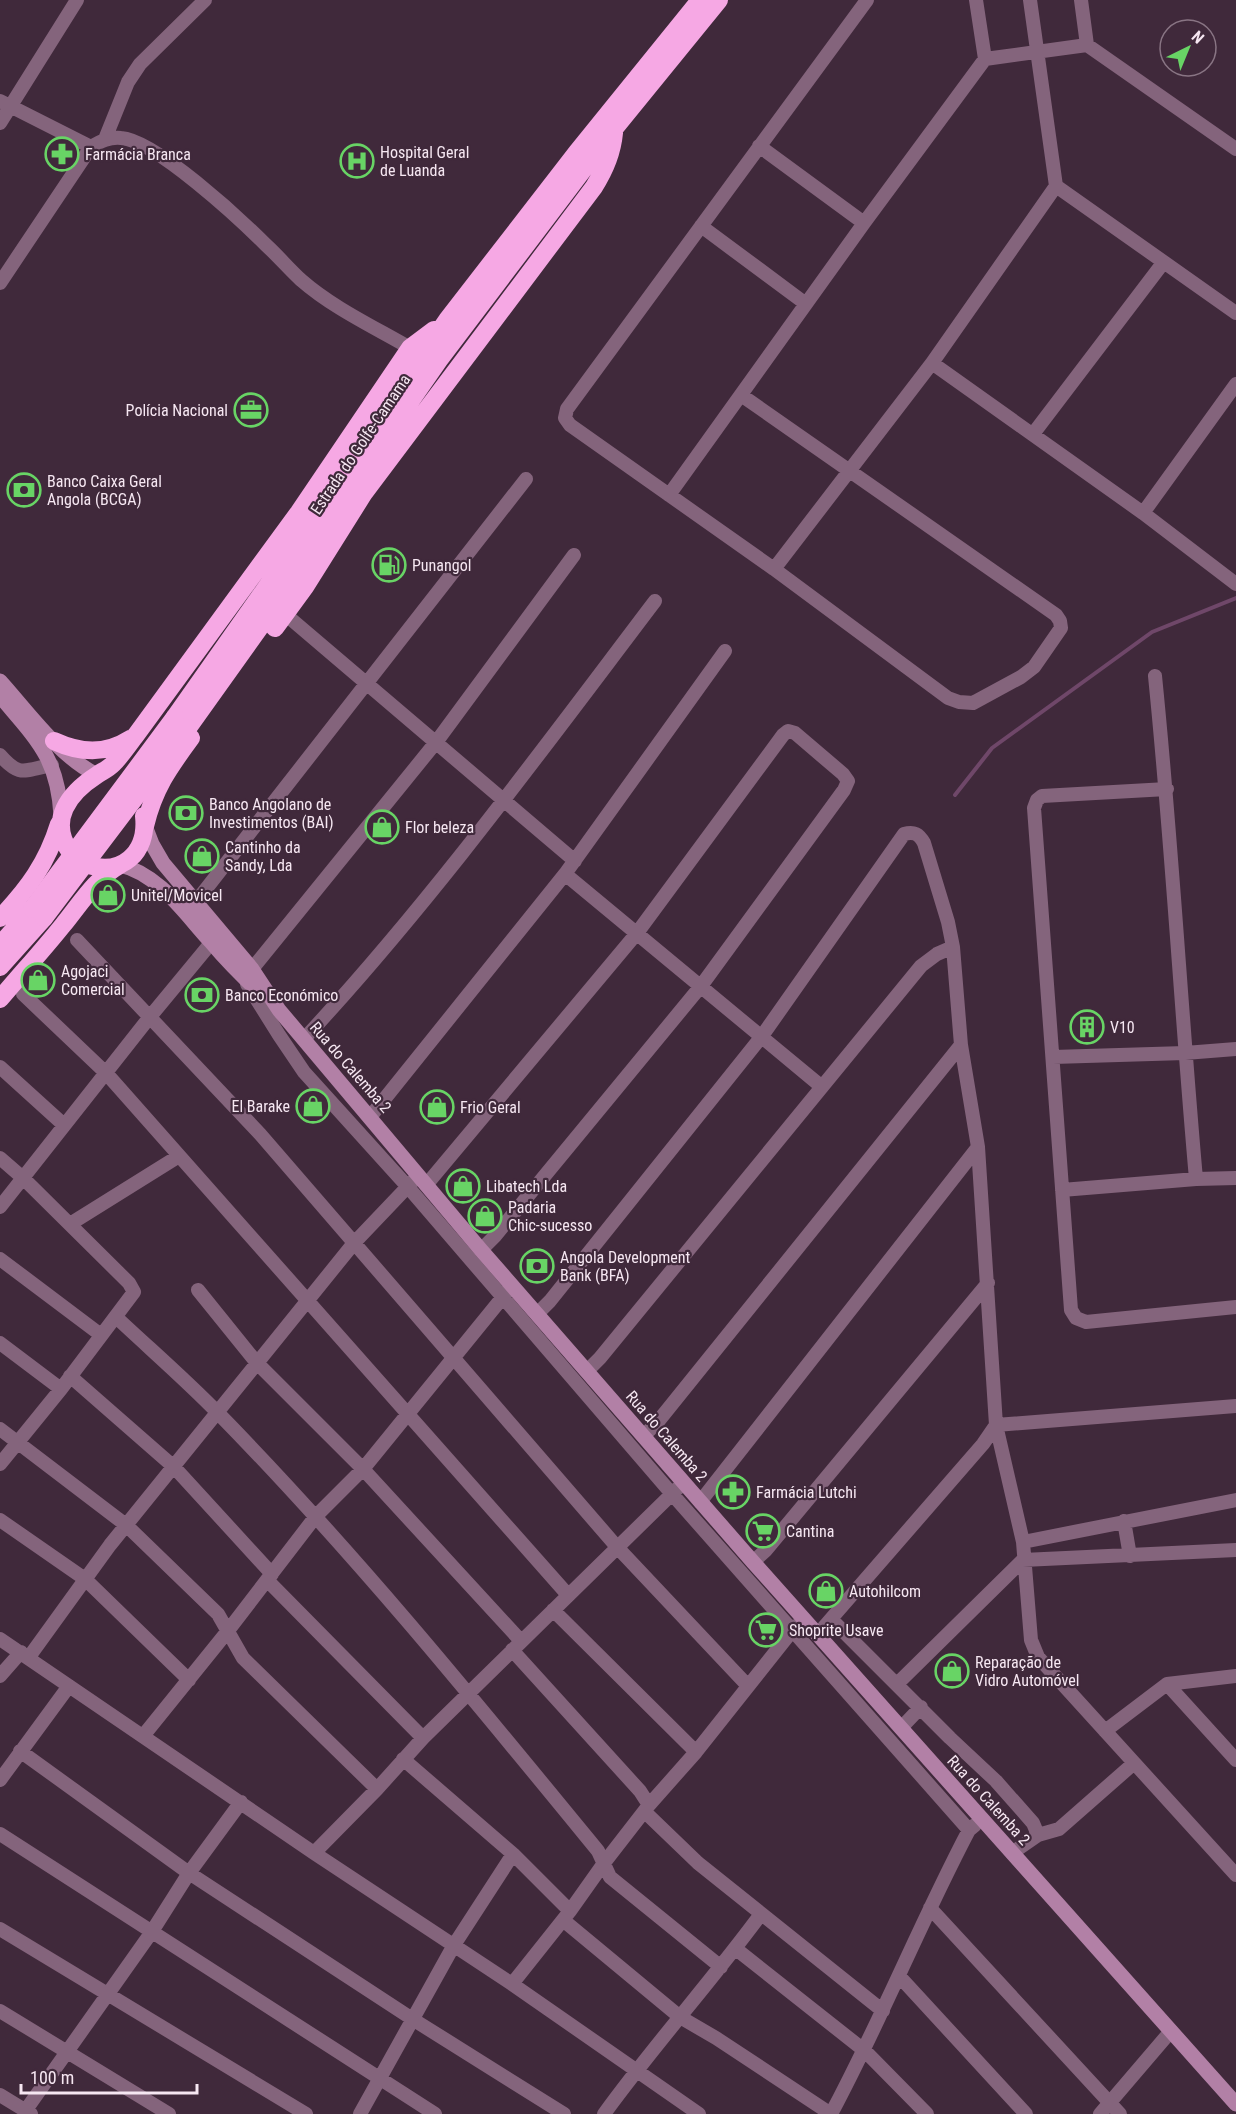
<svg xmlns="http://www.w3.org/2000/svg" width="1236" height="2114" viewBox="0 0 1236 2114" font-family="'Roboto Condensed',sans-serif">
  <rect width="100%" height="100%" fill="#40293b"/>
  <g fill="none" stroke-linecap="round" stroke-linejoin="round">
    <path stroke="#6f4769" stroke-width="4" d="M955,795L992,748L1152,632L1236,598"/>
    <path stroke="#84647c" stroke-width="14" d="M976,0L985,59
      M1030,0L1056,186L1236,313
      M1081,0L1087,45L1236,149
      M0,101L91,147
      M0,123L77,0
      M105,139L128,82L140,64L205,0
      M759,146L864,223
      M701,226L806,304
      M0,283L91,147C101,141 109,137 121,138C155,140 240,219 266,245C278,256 289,269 301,280C333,308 374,327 410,348
      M932,363L1143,513L1236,584
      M741,395L1056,615L1060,621L1061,628L1034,667L1021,677L973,703L959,702L948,698L774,569L570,425L565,418L567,409L867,0
      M1033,434L1163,263
      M669,495L864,223L985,59L1087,45
      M1143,513L1236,384
      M774,569L932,363L1056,186
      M285,614L575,861
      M1155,676C1172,843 1181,1011 1196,1179
      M0,755C20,778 24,770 52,765
      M1167,789L1042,796L1037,800L1034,808L1071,1310L1076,1318L1086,1322L1236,1307
      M565,874L822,1087
      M195,903L526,479
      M77,940L260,1134L617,1547L748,1686
      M252,969L437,741L574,555
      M247,984L279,1035L304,1072L408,1187L672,1494L969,1830
      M23,994L106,1073L568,1595
      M304,1039C431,902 542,750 655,601
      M1053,1057L1185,1053L1236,1049
      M0,1067L64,1125
      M370,1117L565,874L725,651
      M0,1158L23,1178L129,1283L134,1292L61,1389L0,1464
      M427,1184L637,933L783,735L788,731L795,733L843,774L848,781L844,790L701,986L495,1236L481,1250
      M1062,1190L1196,1179L1236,1178
      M0,1207L149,1018L211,943
      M70,1224L179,1156
      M0,1259L101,1335
      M198,1290L257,1363L363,1469L521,1641
      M537,1314L550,1301L762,1036L904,834C914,831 919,834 924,843L948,922L953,947L961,1045L978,1147L996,1425L1023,1542L1031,1640L1038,1657L1236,1875
      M116,1317C150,1349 186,1380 219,1414C354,1552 476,1702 598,1851L610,1877L721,1967
      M0,1343L61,1389
      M587,1371L600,1358L921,966L937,954L953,947
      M70,1376L174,1467L272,1574
      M996,1425L1236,1406
      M0,1429L126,1525L218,1614L243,1658L377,1789
      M643,1436L656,1424L961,1045
      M700,1502L978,1147
      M0,1520L85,1579L189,1680
      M1124,1521L1130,1556
      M1023,1542L1236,1500
      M753,1562L766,1550L988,1283
      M267,1580L423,1738
      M553,1610L696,1752
      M832,1620L950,1738L996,1781L1033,1823L1038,1835
      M817,1635L983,1444L996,1425
      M0,1639L314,1853L512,1984L699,2114
      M512,1650L640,1791L649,1805
      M29,1657L110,1545L354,1243L414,1180
      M0,1676L21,1652
      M897,1684L1023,1560L1236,1550
      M1167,1684L1236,1760
      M901,1728L921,1707
      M1105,1731L1167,1684L1236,1676
      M143,1736L227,1632L316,1516L363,1469L507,1292
      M20,1751L189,1873L414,2020L564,2114
      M403,1759L513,1854L570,1911
      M0,1780L69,1686
      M645,1812L698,1863L883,2011
      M0,1834L435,2114
      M314,1853L377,1789L423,1738L678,1488
      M1012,1853L1038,1835L1059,1829L1133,1764
      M930,1908L1120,2114
      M563,1920L680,2017L716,2038L831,2114
      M0,1929L306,2114
      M736,1949L865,2051L927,2114
      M899,1976L1026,2114
      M512,1984L570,1911L604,1863L649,1805L696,1752L796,1626
      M0,2011L169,2114
      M0,2095L31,2114
      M23,2114L151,1933L189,1873L241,1802
      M360,2114L454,1945L513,1854
      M604,2114C654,2045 711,1982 761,1914
      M831,2114C881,2021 920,1923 969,1830L975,1825
      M1100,2114L1171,2031"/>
    <path stroke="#b280a6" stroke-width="15" d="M0,681C28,712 59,756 97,775
      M0,696C36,739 58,757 61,816
      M145,826L152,844L163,863L252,969L279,1010L481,1250L753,1562L1236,2104
      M120,865C159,874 185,914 211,942C226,960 243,977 260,993"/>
    <path stroke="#f6a8e4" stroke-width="18" d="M275,628L305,587L364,493L594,187C605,170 612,154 614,133
      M175,717L301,538L373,427L447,320L577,152L700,0
      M188,728L278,602L398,419L439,360L614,129L719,0
      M54,741C80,753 105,755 130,739
      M145,826C154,789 168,769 191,738
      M70,852C48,820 69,793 97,775C103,771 108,769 113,764C121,756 129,744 136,735L299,512L410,348L434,330
      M86,864C121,877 148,853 144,816
      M0,918C28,889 47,863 59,824
      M0,945L32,909
      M0,967L44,918
      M0,999C21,974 43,950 63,925C81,903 95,879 120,865"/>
    <path stroke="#f6a8e4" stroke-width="18" d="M32,909L175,717
      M44,918L188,728"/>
  </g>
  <defs>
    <g id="pharmacy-ring" transform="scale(1.725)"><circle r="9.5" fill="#40293b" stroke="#68d465" stroke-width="1.5"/><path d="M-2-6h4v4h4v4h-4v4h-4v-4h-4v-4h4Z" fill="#68d465"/></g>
    <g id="hospital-ring" transform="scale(1.725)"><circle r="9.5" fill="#40293b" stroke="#68d465" stroke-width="1.5"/><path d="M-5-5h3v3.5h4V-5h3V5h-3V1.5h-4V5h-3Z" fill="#68d465"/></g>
    <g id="office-ring" transform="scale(1.725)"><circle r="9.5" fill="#40293b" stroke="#68d465" stroke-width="1.5"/><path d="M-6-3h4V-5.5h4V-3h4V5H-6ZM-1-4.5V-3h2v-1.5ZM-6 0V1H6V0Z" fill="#68d465"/></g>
    <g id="bank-ring" transform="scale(1.725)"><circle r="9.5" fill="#40293b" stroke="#68d465" stroke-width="1.5"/><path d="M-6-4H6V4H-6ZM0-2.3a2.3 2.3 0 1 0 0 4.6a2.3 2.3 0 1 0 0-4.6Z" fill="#68d465"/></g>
    <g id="fuel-ring" transform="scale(1.725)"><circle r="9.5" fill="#40293b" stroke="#68d465" stroke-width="1.5"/><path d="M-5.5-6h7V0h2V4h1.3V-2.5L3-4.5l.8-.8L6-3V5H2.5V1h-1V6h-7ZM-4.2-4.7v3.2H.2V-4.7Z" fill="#68d465"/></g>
    <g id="shop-ring" transform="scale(1.725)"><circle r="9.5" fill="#40293b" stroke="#68d465" stroke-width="1.5"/><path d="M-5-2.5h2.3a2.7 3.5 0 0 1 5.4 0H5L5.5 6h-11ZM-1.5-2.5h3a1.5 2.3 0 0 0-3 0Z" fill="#68d465"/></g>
    <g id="building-ring" transform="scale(1.725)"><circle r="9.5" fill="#40293b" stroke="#68d465" stroke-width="1.5"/><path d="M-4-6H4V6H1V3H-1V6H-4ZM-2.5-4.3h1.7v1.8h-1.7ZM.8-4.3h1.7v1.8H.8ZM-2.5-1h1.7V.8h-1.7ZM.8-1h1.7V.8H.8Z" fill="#68d465"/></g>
    <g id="supermarket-ring" transform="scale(1.725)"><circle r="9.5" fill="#40293b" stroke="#68d465" stroke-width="1.5"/><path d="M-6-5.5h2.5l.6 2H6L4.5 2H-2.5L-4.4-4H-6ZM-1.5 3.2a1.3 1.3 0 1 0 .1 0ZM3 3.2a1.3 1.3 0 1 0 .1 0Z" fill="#68d465"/></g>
  </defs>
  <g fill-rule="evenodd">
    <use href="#pharmacy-ring" x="62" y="154"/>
    <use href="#hospital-ring" x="357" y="161"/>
    <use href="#office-ring" x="251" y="410"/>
    <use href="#bank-ring" x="24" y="490"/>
    <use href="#fuel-ring" x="389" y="565"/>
    <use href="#bank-ring" x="186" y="813"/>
    <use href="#shop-ring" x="382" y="827"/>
    <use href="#shop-ring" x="202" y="856"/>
    <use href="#shop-ring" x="108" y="895"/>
    <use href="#shop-ring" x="38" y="980"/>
    <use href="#bank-ring" x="202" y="995"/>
    <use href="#building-ring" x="1087" y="1027"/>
    <use href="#shop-ring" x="313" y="1106"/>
    <use href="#shop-ring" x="437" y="1107"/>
    <use href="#shop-ring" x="463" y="1186"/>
    <use href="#shop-ring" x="485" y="1216"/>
    <use href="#bank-ring" x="537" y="1266"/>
    <use href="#pharmacy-ring" x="733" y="1492"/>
    <use href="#supermarket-ring" x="763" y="1531"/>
    <use href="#shop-ring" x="826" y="1591"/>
    <use href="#supermarket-ring" x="766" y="1630"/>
    <use href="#shop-ring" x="952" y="1671"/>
  </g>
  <g text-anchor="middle" stroke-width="4.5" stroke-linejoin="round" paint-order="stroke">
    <g font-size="16" fill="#f6e7f2" stroke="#40293b" text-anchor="start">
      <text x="380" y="158">Hospital Geral<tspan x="380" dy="18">de Luanda</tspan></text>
      <text x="85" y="160">Farmácia Branca</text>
      <text x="228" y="416" text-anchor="end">Polícia Nacional</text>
      <text x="47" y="487">Banco Caixa Geral<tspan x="47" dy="18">Angola (BCGA)</tspan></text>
      <text x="412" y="571">Punangol</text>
      <text x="209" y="810">Banco Angolano de<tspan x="209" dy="18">Investimentos (BAI)</tspan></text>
      <text x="405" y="833">Flor beleza</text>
      <text x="225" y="853">Cantinho da<tspan x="225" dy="18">Sandy, Lda</tspan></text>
      <text x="131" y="901">Unitel/Movicel</text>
      <text x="61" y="977">Agojaci<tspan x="61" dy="18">Comercial</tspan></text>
      <text x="225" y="1001">Banco Económico</text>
      <text x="1110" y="1033">V10</text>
      <text x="290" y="1112" text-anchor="end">El Barake</text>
      <text x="460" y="1113">Frio Geral</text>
      <text x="486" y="1192">Libatech Lda</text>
      <text x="508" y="1213">Padaria<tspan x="508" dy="18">Chic-sucesso</tspan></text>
      <text x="560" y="1263">Angola Development<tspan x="560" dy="18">Bank (BFA)</tspan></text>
      <text x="756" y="1498">Farmácia Lutchi</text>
      <text x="786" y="1537">Cantina</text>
      <text x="849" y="1597">Autohilcom</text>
      <text x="789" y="1636">Shoprite Usave</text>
      <text x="975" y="1668">Reparação de<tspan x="975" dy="18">Vidro Automóvel</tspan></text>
    </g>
    <g font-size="16" fill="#f6e7f2" stroke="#40293b">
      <text transform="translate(360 444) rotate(-56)" y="6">Estrada do Golfe-Camama</text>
      <text transform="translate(351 1067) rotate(49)" y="6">Rua do Calemba 2</text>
      <text transform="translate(667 1436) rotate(49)" y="6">Rua do Calemba 2</text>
      <text transform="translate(989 1800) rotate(48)" y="6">Rua do Calemba 2</text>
    </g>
  </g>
  <g transform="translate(1188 48) rotate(43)"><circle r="28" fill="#40293b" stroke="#897584" stroke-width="1.5"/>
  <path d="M0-4.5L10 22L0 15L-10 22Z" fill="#68d465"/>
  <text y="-9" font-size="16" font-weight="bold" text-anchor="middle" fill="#f6e7f2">N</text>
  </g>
  <path d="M21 2084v9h176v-9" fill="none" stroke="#f6e7f2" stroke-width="3"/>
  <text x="30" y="2084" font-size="18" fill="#f6e7f2" stroke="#40293b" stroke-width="4.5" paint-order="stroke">100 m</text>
</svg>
